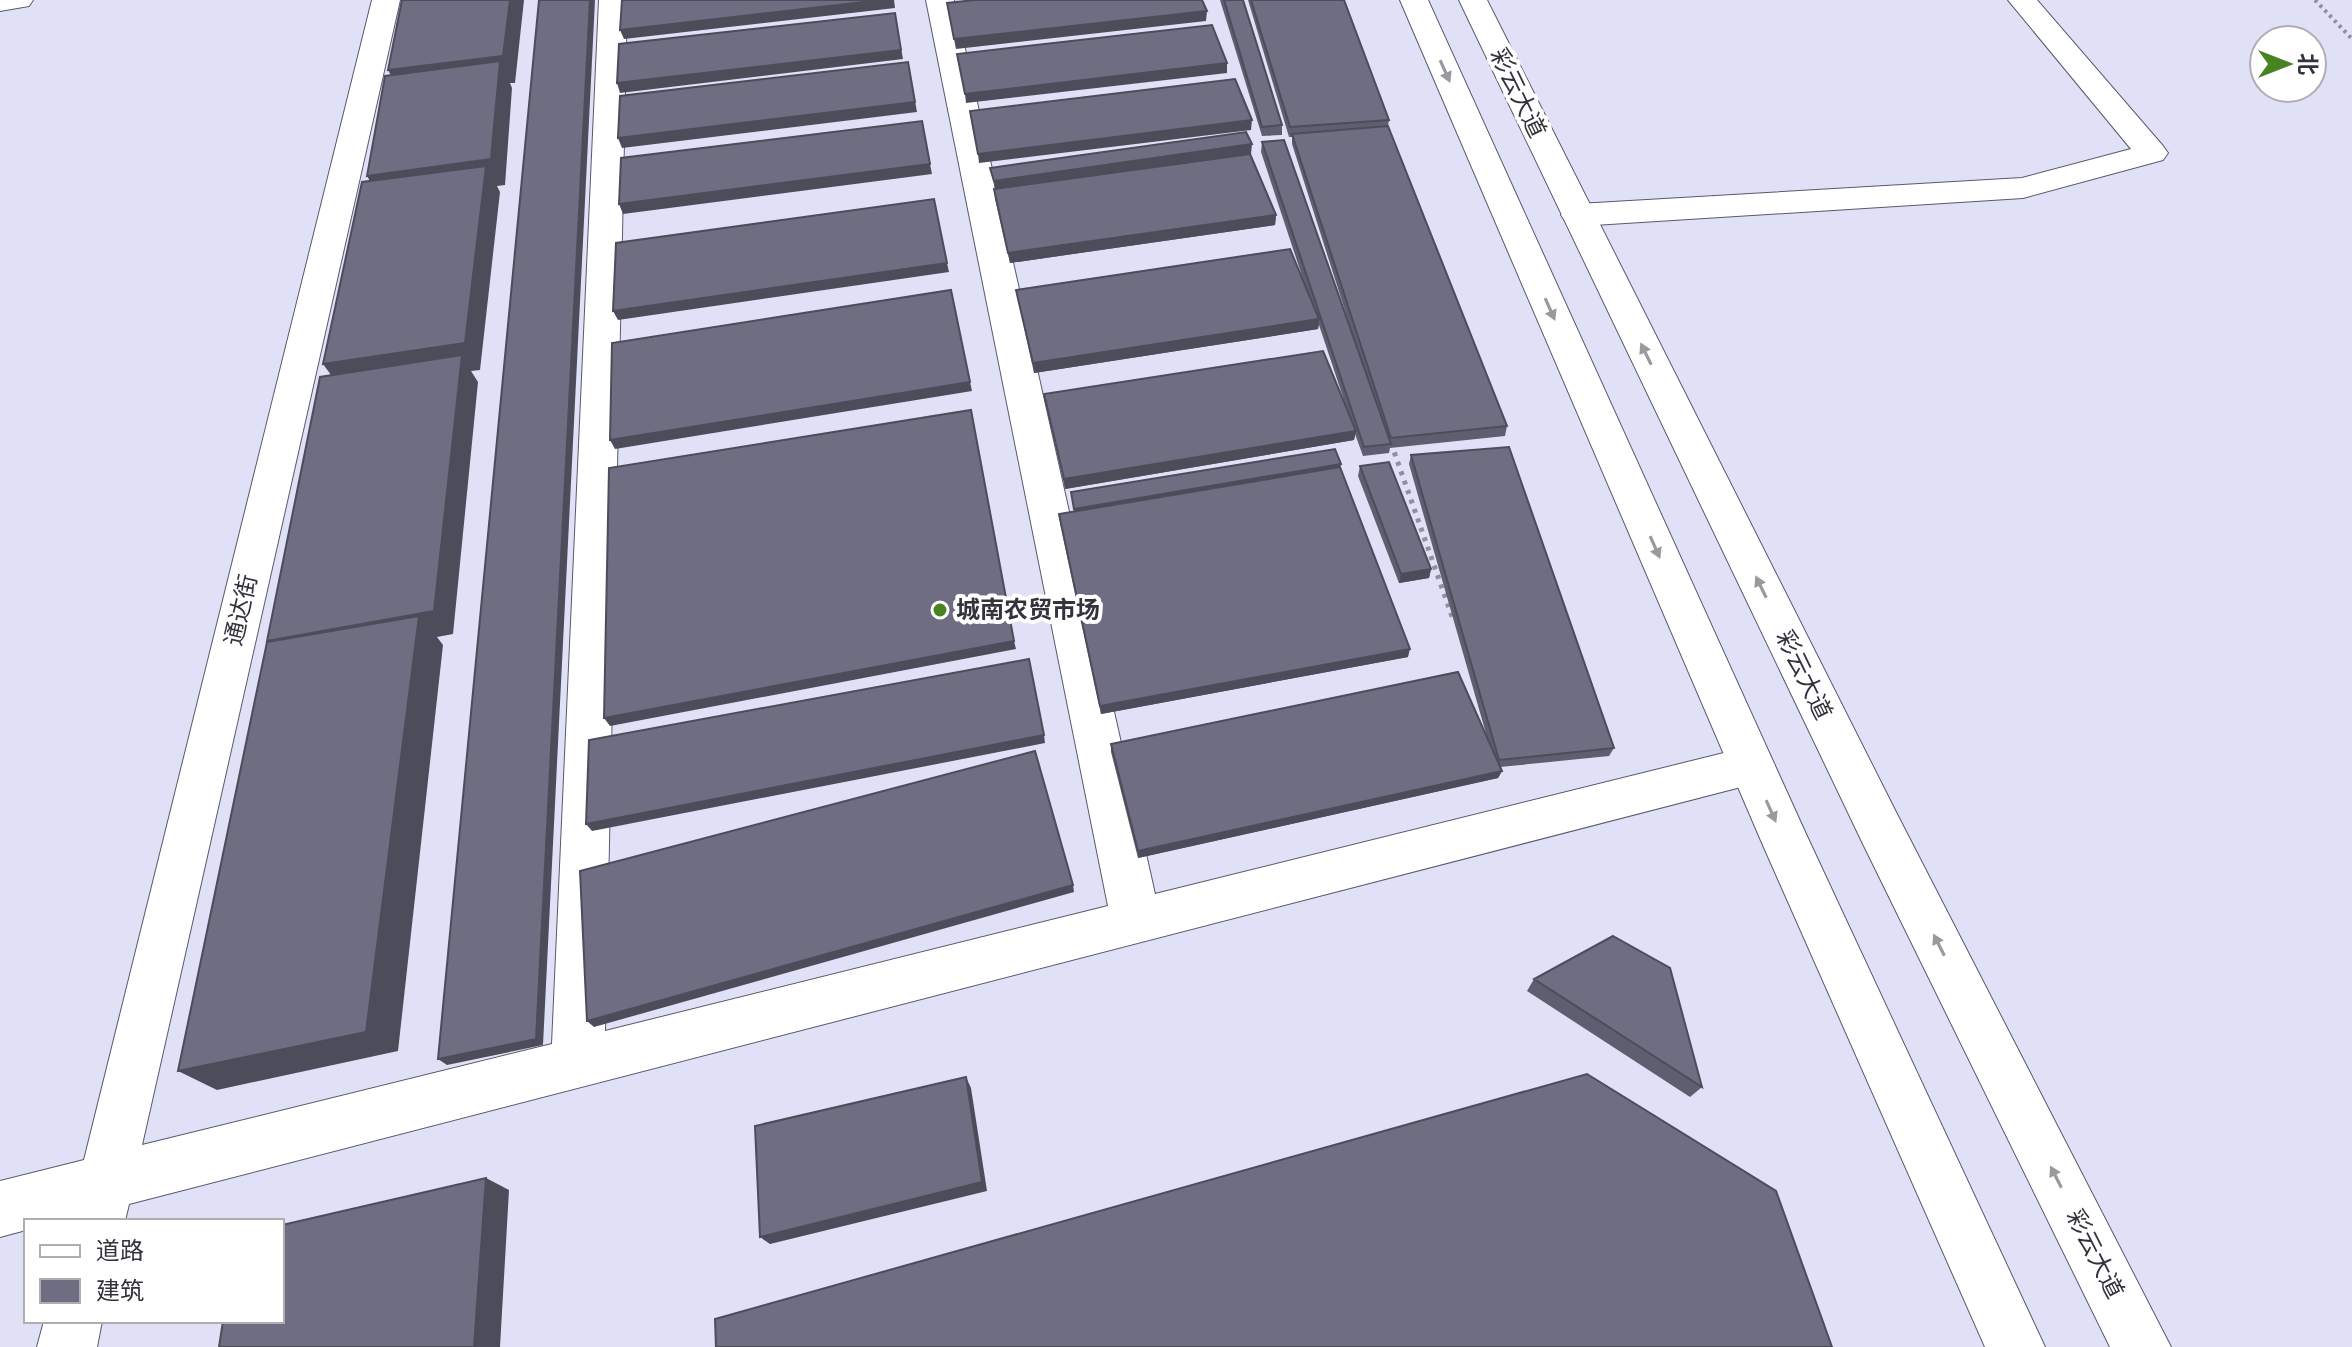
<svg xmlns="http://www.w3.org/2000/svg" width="2352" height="1347" viewBox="0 0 2352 1347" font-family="'Fira Sans','Noto Sans SC',sans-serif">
  <rect width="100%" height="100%" fill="#e0e0f7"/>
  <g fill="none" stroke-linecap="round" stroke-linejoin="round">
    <g stroke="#59596d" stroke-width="2">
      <path id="street" d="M0,0H33L29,6L0,11Z
        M372,0H400L142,1145L552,1044L599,0H627L605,1031L1108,906L926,0H954L1155,894L1752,746L1768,752L1775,766L1768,780L129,1204L125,1221H26V1230L0,1237V1181L84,1160Z
        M2008,0H2037L2163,146L2168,153L2163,160L2023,198L1578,226L1566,222L1561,215L1566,208L1578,204L2022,178L2131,149Z
        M44,1321H102L97,1347H37Z"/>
    </g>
    <g stroke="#59596d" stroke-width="2">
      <path id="secondary" d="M1400,0H1428L1806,834L2045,1347H1985L1762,843Z
        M1459,0H1487L1898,816L2171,1347H2110L1864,846Z"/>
    </g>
    <path stroke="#8f8f9f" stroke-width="4" stroke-dasharray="3 4" stroke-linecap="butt" d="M2315,0L2352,39"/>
    <path stroke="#8f8f9f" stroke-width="5" stroke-dasharray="4 6" stroke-linecap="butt" d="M1391,443L1454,622"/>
    <use href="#street" fill="#fff" fill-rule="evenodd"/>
    <use href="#secondary" fill="#fff" fill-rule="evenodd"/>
  </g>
  <path fill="#5f5e70" d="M1220,0H1243L1282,125V135L1262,136Z
    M1248,0H1344L1389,120L1388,126L1507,426L1505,436L1390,448L1389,453L1363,456L1355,434L1354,440L1065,489L1044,394L1348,412L1319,325L1318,329L1034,373L1016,290L1307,291L1261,152L1262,142L1355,342L1292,144V137H1289Z
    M1250,154L1276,215L1275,225L1010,263L995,199L994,189H995L990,168L1251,154Z
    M1411,455L1614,748L1609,756L1500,767L1502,771L1498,778L1138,858L1111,752V744L1487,737L1409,464Z
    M1360,466L1431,569L1429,578L1399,583L1358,476Z
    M1340,468L1408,657L1101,714L1060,523L1059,514L1074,511L1071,492Z
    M1534,979L1702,1087L1690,1097L1527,991Z"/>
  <path fill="#4d4c5b" d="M510,0H524L515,83H510L512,88L505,185L497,186L500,192L480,370L471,371L478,382L453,634L437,637L443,645L398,1051L217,1090L178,1071L290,664L267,641L342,390L323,364L383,203L367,176L402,96L388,70Z
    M590,0H595L543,1045L447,1065L438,1059Z
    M882,0H894L895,8L624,39L620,30Z
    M1207,11L1206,21L956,49L954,39Z
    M895,13L903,59L620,93L617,83Z
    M908,62L917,112L622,148L618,138Z
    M1227,63V73L966,103L965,94Z
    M1252,120L1251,130L979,163L978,154Z
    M1252,144L1251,154L995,191L994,181Z
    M930,164L932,174L623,214L619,204Z
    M1276,215L1275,225L1010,263L1008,253Z
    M947,263L949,272L618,320L613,311Z
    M1319,319L1318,329L1034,373L1033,363Z
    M970,382L972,391L615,449L610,440Z
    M1356,431L1354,440L1065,489L1064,479Z
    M1341,464L1339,474L1075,518L1074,509Z
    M1431,569L1429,578L1399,583L1401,574Z
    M1014,641L1016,649L610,726L604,718Z
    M1410,649L1408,657L1101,714L1100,706Z
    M1044,735L1045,743L592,831L586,824Z
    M1502,771L1498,778L1138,858V851Z
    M1073,885L1074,892L594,1027L587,1021Z
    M966,1077L971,1088L987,1191L770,1244L760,1237Z
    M486,1178L509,1190L500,1347H474Z"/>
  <path fill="#6e6d82" stroke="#4d4c5b" stroke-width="2" d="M402,0H510L503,56L388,70Z
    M539,0H590L536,1039L438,1059Z
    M622,0H882L620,30Z
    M975,0H1202L1207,11L954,39L947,3Z
    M1224,0H1243L1282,125L1262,127Z
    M1251,0H1344L1389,120L1290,127Z
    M895,13L901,50L617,83L619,44Z
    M1212,25L1227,63L965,94L957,54Z
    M500,61L491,159L367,176L385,76Z
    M908,62L915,102L618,138L620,96Z
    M1235,79L1252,120L978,154L970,111Z
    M922,121L930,164L619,204L621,158Z
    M1388,126L1507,426L1391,438L1292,134Z
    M1246,132L1252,144L994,181L990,168Z
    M1284,140L1391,444L1364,447L1262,142Z
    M1250,154L1276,215L1008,253L994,189Z
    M486,166L465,343L323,364L362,182Z
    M934,199L947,263L613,311L616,243Z
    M1290,249L1319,319L1033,363L1016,290Z
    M951,290L970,382L610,440L612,343Z
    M1323,351L1356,431L1064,479L1044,394Z
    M462,355L434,611L267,641L320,377Z
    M971,410L1014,641L604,718L609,468Z
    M1509,447L1614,748L1499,760L1411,455Z
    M1335,449L1341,464L1074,509L1071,492Z
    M1389,462L1431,569L1401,574L1360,466Z
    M1340,467L1410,649L1100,706L1059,514Z
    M419,616L366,1032L178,1071L267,642Z
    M1029,659L1044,735L586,824L589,740Z
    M1458,672L1502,771L1138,851L1111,744Z
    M1035,751L1073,885L587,1021L580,871Z
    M1613,936L1670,968L1702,1087L1534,979Z
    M1587,1074L1776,1191L1832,1347H716L715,1319Z
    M966,1077L982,1182L760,1237L755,1126Z
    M486,1178L474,1347H219L223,1321H282V1225Z"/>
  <defs><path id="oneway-solid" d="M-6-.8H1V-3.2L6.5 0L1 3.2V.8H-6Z" transform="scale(2)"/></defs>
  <g fill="#9a999e">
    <use href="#oneway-solid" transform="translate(1445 71) rotate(66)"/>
    <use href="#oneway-solid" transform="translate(1550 309) rotate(66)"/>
    <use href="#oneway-solid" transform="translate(1646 354) rotate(-116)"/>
    <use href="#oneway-solid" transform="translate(1655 547) rotate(66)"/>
    <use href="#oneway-solid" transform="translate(1761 587) rotate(-116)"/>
    <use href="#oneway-solid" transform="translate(1771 811) rotate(66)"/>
    <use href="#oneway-solid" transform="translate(1939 945) rotate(-117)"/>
    <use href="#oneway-solid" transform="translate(2056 1177) rotate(-117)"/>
  </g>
  <circle fill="#478320" stroke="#fff" stroke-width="3" cx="940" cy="610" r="8"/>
  <g text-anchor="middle" stroke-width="8" stroke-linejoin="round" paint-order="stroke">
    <g font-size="24" fill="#34333c" stroke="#fff">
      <text transform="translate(1518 93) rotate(64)" y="8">彩云大道</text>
      <text transform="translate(241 610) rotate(-77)" y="8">通达街</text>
      <text transform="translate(1804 675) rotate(64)" y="8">彩云大道</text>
      <text transform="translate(2095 1254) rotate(63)" y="8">彩云大道</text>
    </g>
    <g font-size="24" font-weight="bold" fill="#34333c" stroke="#fff" text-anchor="start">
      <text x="956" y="618">城南农贸市场</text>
    </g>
  </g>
  <rect x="24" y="1219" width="260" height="104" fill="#ffffff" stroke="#aeadb1" stroke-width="2"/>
  <rect x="40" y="1245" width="40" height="12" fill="#ffffff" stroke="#aeadb1" stroke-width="2"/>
  <text x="96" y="1259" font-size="24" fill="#34333c">道路</text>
  <rect x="40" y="1279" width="40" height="24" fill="#6e6d82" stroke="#aeadb1" stroke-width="2"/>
  <text x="96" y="1299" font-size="24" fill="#34333c">建筑</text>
  <g transform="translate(2288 64) rotate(90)"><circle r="38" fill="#ffffff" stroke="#aeadb1" stroke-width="2"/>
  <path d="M0-6L14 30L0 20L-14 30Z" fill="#478320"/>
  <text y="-12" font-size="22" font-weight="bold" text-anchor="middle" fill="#34333c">北</text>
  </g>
</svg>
